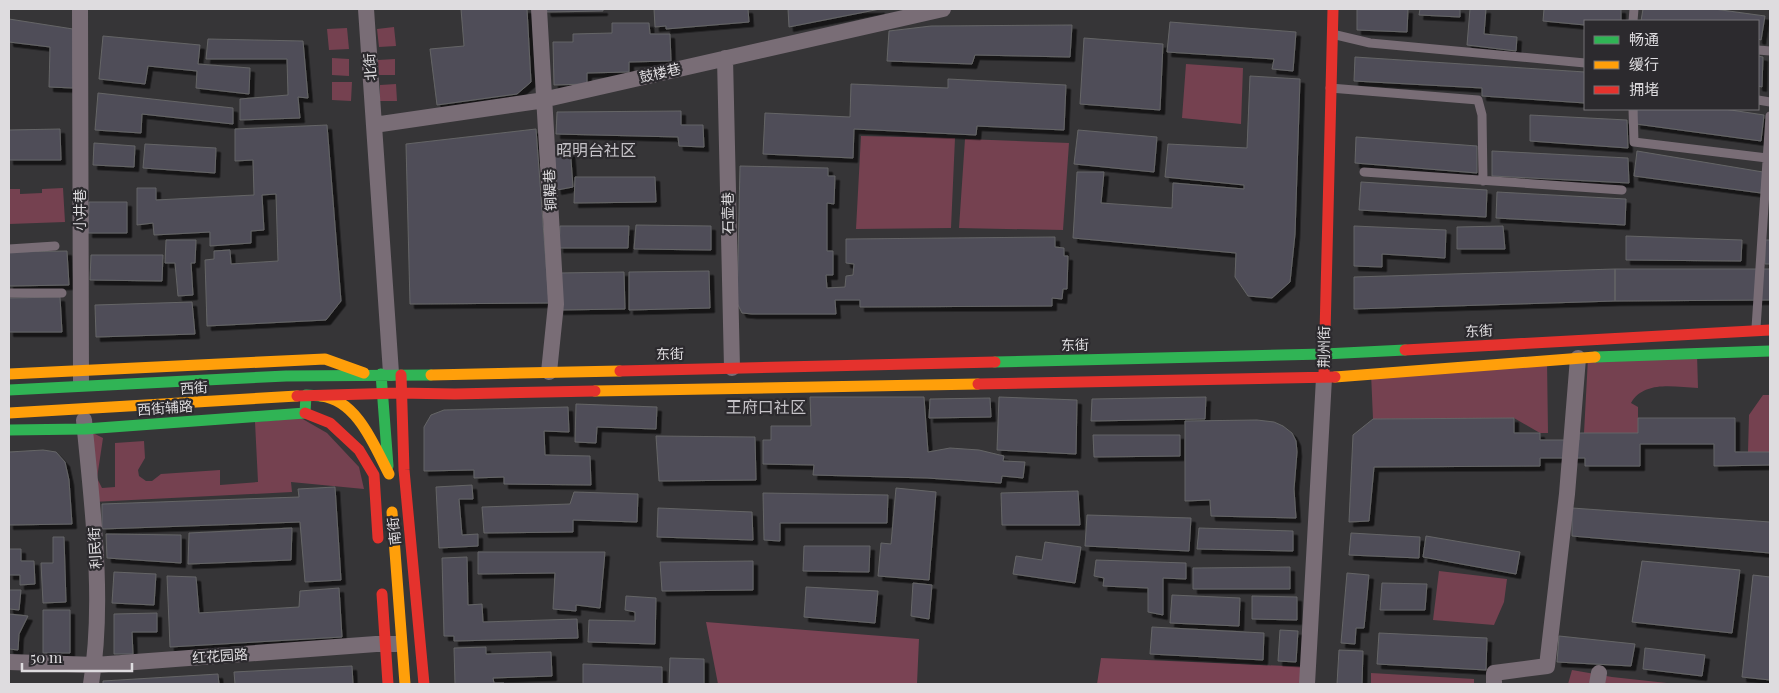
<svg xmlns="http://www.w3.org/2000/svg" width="1779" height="693" viewBox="0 0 1779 693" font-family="'Playfair Display','Noto Sans SC',serif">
  <defs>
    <filter id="shadow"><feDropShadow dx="4.5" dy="4.5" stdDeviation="0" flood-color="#0009"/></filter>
  </defs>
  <rect width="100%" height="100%" fill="#363537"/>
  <path fill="#754150" d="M394,27L396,46L379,47L377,29Z
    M347,28L349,49L329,50L327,29Z
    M332,58L349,59V76L332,75Z
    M395,59V75H379L378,60Z
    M1186,64L1243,68L1241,124L1182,118Z
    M332,82H352L351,101L332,100Z
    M396,84L397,101H380V85Z
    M861,136L955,138L951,228L856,229Z
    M965,139L1069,143L1063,230L959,228Z
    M63,188L65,222L9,224V189H20V194L42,193V189Z
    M1697,354L1698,388C1675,387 1644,380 1631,403L1638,407V433H1584L1588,358Z
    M1547,360L1548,433H1540L1514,418L1373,419L1371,373Z
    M1763,395H1770V452H1748L1749,415Z
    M301,418L327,433L359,467L364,489L291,482L292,492L92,502L85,429L103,438L97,478L102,488L115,487V443L144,441L145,458L138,470L139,476L146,481H152L161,474L220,470V485L258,482L255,422Z
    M1439,571L1507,579L1504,602L1494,625L1433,620Z
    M1572,670L1612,677L1676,684H1568Z
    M1371,673L1474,679V684H1371Z"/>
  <path fill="#7a4354" d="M706,622L919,639L917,684H718Z
    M1101,658L1308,667L1307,684H1097Z"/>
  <path fill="#4f4e59" stroke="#656566" filter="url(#shadow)" d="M461,9H527L531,82L517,94L437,105L430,49L464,46Z
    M546,9H603V11L547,12Z
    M654,9H748L749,22L666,29V26L655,27Z
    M788,9H880L789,27Z
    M1357,9H1408L1407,32L1357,30Z
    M1420,9H1460V17L1419,15Z
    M1470,9H1486L1484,34L1517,37L1516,51L1467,45Z
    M1544,9H1621V21H1585V25L1543,21Z
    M1643,9H1714L1765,16L1761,40L1758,39V21H1641Z
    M9,19L73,29V88L49,87L50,47L9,42Z
    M1170,22L1296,32L1293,71L1272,69L1274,59L1167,52Z
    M612,23H649L650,34H670L671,61L629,62V72L587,73V84L554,85L553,42H573V34L612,33Z
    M1072,25L1070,57L975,55L972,64L887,61L889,31L931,26Z
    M103,36L200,45L198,64L250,68L249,94L196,88L197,71L148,66L145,84L99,79Z
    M1084,38L1163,44L1160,110L1080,104Z
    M208,39L303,41L308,98L298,97L300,118L240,120V99L288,95L287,59H206Z
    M1758,56L1763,57L1762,87L1758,86Z
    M1355,57L1585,72V103L1482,96V88L1354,81Z
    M1250,76L1300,79L1295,234L1290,282L1272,298L1248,296L1235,277L1236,253L1073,238L1077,172H1104L1101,203L1172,208L1173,183L1244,189V185L1165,177L1168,144L1247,148Z
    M948,79L1066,85L1064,130L977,126L976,135L854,129L853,158L763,154L765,113L850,117L851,84L948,88Z
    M98,93L233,108V124L142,114L141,133L95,130Z
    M1637,109H1724L1764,115L1761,141L1636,124Z
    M681,111V125H703L704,147L679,146L678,137L556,134L557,112Z
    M1530,115L1627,120L1628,148L1530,141Z
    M327,125L341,301L326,320L207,326L205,260L214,259V251L230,250L231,264L278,261L276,194L262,195L264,230L251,231V243L210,246V232L154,235L153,223L137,225V188H156V200L254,195L253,160L235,161V129Z
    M60,129L61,160H9V130Z
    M536,129L549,303L410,304L406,144Z
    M1078,130L1157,137L1154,172L1074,164Z
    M1356,137L1477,146V173L1355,163Z
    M94,143L135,146L134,167L93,165Z
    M145,144L216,148L215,173L143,168Z
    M553,146H570L573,187L557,190Z
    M1492,151L1628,158L1629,183L1492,176Z
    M1637,151L1763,172L1761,193L1634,176Z
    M740,166L828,168V176H835L834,204L827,203V251H833V275H826L827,288L845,287L846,276L853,275L854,264L846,263V239L1055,237V247L1064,248V256H1068L1067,289H1063L1062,299L1052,298V306L860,307V300H835L836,314H752L742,313L737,303Z
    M575,177H655L656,202L574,203Z
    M1361,182L1487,190L1486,217L1359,210Z
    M1497,192L1626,199L1625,225L1496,218Z
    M89,202H127V233H88Z
    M636,225L711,226V250L634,249Z
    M560,226H629L628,248H559Z
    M1354,226L1446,230L1445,258L1382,254V267L1354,266Z
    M1503,226L1505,249H1457V227Z
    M1626,236L1742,240L1741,261L1626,260Z
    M166,240H196L195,263H191L193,295L178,296L175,263H165Z
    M1765,240H1770V264H1765Z
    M67,251L69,285L9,286V252Z
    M91,255H163L162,281L90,280Z
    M1615,269H1770V300L1615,301Z
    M1615,269V301L1354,309V277Z
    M709,271L710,308L629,310V272Z
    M624,272L625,309L559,310V273Z
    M60,297L62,332H9V298Z
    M192,302L195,334L96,337L95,305Z
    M810,397H924L928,452L950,448L979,450L1004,456L1003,461L1025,462L1023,478L1002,476L1001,483L927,478L813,475L814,465L763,464V440H771V426H811Z
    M999,397L1077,400L1076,454L997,450Z
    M1206,397L1205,419L1091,421L1092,399Z
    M990,398L991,417L929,418L930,399Z
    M576,404L657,407L656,429L597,427L596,443L575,442Z
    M568,407L569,432L544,431L545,455L590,456L591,485L504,484V477L474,478V470L424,471V427L431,415L444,410Z
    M1514,418V433H1540V440H1579V433H1638V418H1735V452H1770V465L1714,466V444H1640V466H1585V458H1540V466L1374,467L1369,521L1349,522L1353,435L1373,419Z
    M1257,420L1274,422L1283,426L1292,433L1296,441L1297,452L1294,489L1296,518L1211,516L1210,500L1185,501V421Z
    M1093,435H1180V456L1094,457Z
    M656,436L755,437L756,480L659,481Z
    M43,450L56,452L65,462L69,480L72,524L9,525V452Z
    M472,485L473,499H459L462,535L478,534V546L439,548L436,487Z
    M335,487L341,580L305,582L300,522L102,529V504L299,497L298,489Z
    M896,488L936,492L929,580L878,576L881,543L891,544Z
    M1078,491L1080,525H1002L1001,493Z
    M574,492L638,494L637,522L573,520V532L484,533L482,507L570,504Z
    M763,493L888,495L887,523H780V541L764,540Z
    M658,508L752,512L753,540L657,537Z
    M1572,508L1770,522V553L1572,536Z
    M1087,515L1191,518L1189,551L1085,546Z
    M292,528L291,560L188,564L189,533Z
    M1199,528L1293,531V551L1197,549Z
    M1351,533L1420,537L1419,558L1349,555Z
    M106,534L181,535V563L107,558Z
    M1426,536L1520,552L1516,574L1423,557Z
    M53,537H64L66,602L43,603L41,563H53Z
    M1045,542L1081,547L1075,583L1013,574L1016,556L1042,560Z
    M804,546H870L869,572L803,571Z
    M9,549H21V561H34L35,584L20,585V575H9Z
    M478,552H605L600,608L576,605V611L553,609L555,573L478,574Z
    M467,557L468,605L482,604L483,622L577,619L578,638L454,641V636H444L442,558Z
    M1096,560L1186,563V579L1163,578V615L1148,612V588L1103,586L1104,578L1094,576Z
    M753,561V590L662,591L660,562Z
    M1642,561L1740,570L1732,633L1632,622Z
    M1290,567V589H1193V568Z
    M114,572L156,574L154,605L112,603Z
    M1347,573L1369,575L1364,628H1356L1355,644L1341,643Z
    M1753,575L1770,577V680L1742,677Z
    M167,576L196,577L199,613L299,607L300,591L339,588L342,637L170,647Z
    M913,583L932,585L929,619L911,616Z
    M1382,583L1427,584L1425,610H1380Z
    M806,587L878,591L875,623L804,617Z
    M9,590H21L19,610L9,609Z
    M1172,595L1240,598L1239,626L1170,623Z
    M626,596L656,598L655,644L588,642L589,620L635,621V612L625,610Z
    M1252,596L1297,597V620L1252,619Z
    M43,610H70V653H43Z
    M157,613V632H132L133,654H114V614Z
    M9,614L28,616L19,634L18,650L9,649Z
    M1152,627L1264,633L1263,660L1150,654Z
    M1280,630L1298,631L1296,662L1278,661Z
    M1379,633L1487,638L1486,670L1377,664Z
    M1559,636L1635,644L1631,666L1557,662Z
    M486,647V654L551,652L552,676L493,678L494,683H504L505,684H455L454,648Z
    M1645,648L1705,655L1702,676L1643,669Z
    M1339,650L1363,651L1362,684H1337Z
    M670,658L704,659V684H669Z
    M583,664L662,667V684H583Z
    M352,666L353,684H235L234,672Z
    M218,674L219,684H103V681Z"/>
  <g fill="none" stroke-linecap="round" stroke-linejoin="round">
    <path stroke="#796d76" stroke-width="9" d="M1633,21L1634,9
      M1332,34L1370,43L1585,63
      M1758,50L1770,51
      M1330,88L1478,100L1482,115L1483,181
      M1758,100L1770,102
      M1633,109L1634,142L1767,158
      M1364,172L1622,190
      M9,249L55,246
      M9,293H62
      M1756,328L1770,116"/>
    <path stroke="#796d76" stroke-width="16" d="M80,9L81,381
      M366,9L391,373
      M539,9L556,304L549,372
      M725,58L732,368
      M374,125L538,101L943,9
      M84,420C92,505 105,600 91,684
      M9,662L95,665L376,644H396
      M1307,684L1324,378
      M1494,684V673L1547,666L1567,494L1578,358
      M1597,684L1599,673"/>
    <path stroke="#30b455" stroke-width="11" d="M1595,357L1770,351
      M995,362L1324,354L1405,350
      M381,374L388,466
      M9,390L286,376L431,375
      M9,430L85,429L305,413L306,395L321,396"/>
    <path stroke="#ff9f0a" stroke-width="11" d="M9,374L325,359L364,373
      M431,375L620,371
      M1335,377L1595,357
      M595,391L978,384
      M321,396C357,400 374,445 389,474
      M9,413L297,396
      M392,512L405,684"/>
    <path stroke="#e5322d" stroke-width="11" d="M1405,350L1770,330
      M620,371L995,362
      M1324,374L1333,9
      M401,375L404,470L424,684
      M978,384L1335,377
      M297,396L399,393L455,394L595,391
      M305,413L330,423L359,450L374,475L378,538
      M382,594L388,684"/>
  </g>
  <g text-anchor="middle" stroke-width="4.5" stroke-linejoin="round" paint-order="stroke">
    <g font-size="14" fill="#dedcdf" stroke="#2c2a2e">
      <text transform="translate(370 67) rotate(-94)" y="5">北街</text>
      <text transform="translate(660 73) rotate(-13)" y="5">鼓楼巷</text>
      <text transform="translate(550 190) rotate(-93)" y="5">铜鞮巷</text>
      <text transform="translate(80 210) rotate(-90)" y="5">小井巷</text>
      <text transform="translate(728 213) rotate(-91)" y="5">石壶巷</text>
      <text transform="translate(1479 331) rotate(-3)" y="5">东街</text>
      <text transform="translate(1075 345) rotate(-1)" y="5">东街</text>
      <text transform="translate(1324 347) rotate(-89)" y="5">荆州街</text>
      <text transform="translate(670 354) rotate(-1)" y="5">东街</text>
      <text transform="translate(194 388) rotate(-4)" y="5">西街</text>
      <text transform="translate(165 408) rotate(-4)" y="5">西街辅路</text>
      <text transform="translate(394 531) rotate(-96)" y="5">南街</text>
      <text transform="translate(95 548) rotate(-93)" y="5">利民街</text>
      <text transform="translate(220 656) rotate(-4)" y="5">红花园路</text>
    </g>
    <g font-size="16" fill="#c5c2c7" stroke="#2c2a2e">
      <text x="596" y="156">昭明台社区</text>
      <text x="766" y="413">王府口社区</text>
    </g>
  </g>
  <rect width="1779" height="693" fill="none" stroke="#dedcdf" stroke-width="20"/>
  <rect x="1584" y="20" width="175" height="90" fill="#2c2a2e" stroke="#737175"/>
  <rect x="1594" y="36" width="25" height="8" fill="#30b455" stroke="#737175"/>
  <text x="1629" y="45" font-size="15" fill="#dedcdf">畅通</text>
  <rect x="1594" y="61" width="25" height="8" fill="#ff9f0a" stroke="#737175"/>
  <text x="1629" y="70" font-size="15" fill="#dedcdf">缓行</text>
  <rect x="1594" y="86" width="25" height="8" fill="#e5322d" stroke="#737175"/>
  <text x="1629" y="95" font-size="15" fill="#dedcdf">拥堵</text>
  <path d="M22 663v8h110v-8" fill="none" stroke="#dedcdf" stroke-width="2.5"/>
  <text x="30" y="663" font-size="15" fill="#dedcdf" stroke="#2c2a2e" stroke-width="4" paint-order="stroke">50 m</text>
</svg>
